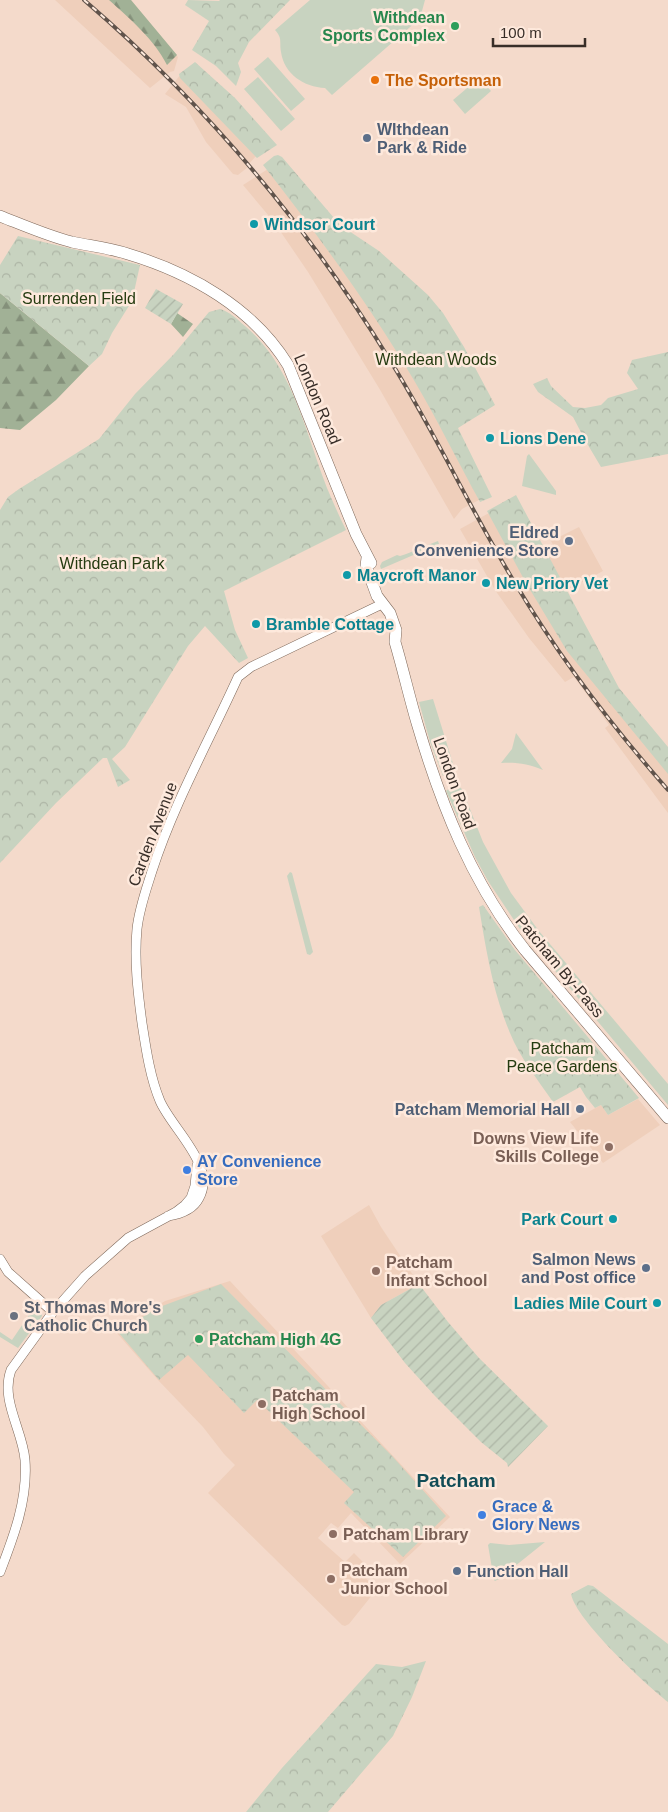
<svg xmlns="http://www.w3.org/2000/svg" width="668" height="1812" viewBox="0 0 668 1812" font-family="Helvetica,sans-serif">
  <defs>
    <pattern id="forest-firs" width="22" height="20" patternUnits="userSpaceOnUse" patternTransform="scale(1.25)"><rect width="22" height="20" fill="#a1b196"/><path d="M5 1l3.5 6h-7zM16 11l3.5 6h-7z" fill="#84907a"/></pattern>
    <pattern id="park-crowns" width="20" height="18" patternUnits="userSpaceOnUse" patternTransform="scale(1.25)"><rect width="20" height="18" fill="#c8d3c0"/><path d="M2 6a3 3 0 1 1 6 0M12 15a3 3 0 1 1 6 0" fill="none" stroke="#adb5a5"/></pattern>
    <pattern id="garden-furrows" width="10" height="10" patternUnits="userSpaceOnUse" patternTransform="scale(1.25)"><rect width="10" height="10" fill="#c8d3c0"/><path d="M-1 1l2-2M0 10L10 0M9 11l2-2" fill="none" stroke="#adb5a5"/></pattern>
  </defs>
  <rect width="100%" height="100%" fill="#f4dacb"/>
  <path fill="#efcfbb" d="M55,0H131L178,57L174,71L170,72L150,88Z
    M181,74L257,155L248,165V167L238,175L233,174L206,142L186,107L165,94Z
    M271,167L389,314L479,500L462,509L454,519L379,388L308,272L274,222L243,185Z
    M489,513L668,762V813L605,728L609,725L574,677L565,682L529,638L495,590L460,529Z
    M579,527L603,571L566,591L544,550L553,545L551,541Z
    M638,1099L660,1125L603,1163L570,1122L601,1105L608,1115Z
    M369,1205L381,1227L419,1284L381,1305L371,1318L321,1236Z
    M230,1281L450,1517L400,1564L351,1513L338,1528L331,1523L318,1538L345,1562L354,1553L363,1562L356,1569L377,1589L349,1624L345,1626L342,1625L208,1493L235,1465L224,1454L203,1427L158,1380L116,1332L165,1301Z"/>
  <path fill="#c8d3c0" d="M310,0H425L422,11L425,14L332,95L325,88C304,87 284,74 281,52C279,41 283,39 275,30Z
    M268,57L305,99L291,111L254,69Z
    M258,77L295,119L281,131L244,89Z
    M479,78L491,91L465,114L453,100Z
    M529,454L556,491V495L522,486L527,456Z
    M438,541L439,544L381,569L380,566L382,562L397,555L400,556C413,552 424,546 438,541Z
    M433,699L455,770L443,776L430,742L419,702Z
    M516,733L543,770C529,764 517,762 501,763L512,749Z
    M458,786L462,789L483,842L511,893L539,931L668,1084V1105L520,929L488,881L475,857L446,791L451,787Z
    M290,872L292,873L313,952L310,955L307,954L287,876Z
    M35,1306L41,1311L42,1316L18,1348L0,1337V1332L12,1340Z
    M545,1542L499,1579L495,1581L494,1580L488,1545L490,1543L509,1545Z"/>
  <path fill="url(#forest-firs)" d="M109,0H131L177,55L167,65C154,39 130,19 109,0Z
    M0,293L89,366L56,400L20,430L0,428Z
    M177,313L193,324L183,337L171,324Z"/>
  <path fill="url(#park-crowns)" d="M188,0L219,1L220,0H290L249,42L238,63L241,72L236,86L216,66L192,50L209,21L185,5Z
    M195,62L235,98L277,145L257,158L180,78L179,74Z
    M278,155L282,157L340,225L379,251L428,295L443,313L464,347L495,405L458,428L492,497L480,502C458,462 438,421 415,382C370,306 318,235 263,165L274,156Z
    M18,236L140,265L132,301L112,333L102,354L89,366L0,293V265Z
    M220,309C230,312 237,319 245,326C293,367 305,431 327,488C333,502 339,516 346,530L224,591L235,630L248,658L239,663L205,626L188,646L125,747L112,759L130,780L118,787L107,758H103L56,803L0,863V510L8,497L19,489L99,439L135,394L174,354L209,312Z
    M668,352V454L601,467L585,440L573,417L538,392L533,384L547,378L551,386L573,407L585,408L601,405L608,398L638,389L627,373L632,360Z
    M516,495L619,688L668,747V774L567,651L526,583L487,511Z
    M483,905L515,950L639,1098L608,1115L601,1105L595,1108L586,1097L580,1087L553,1102C538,1080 520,1058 510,1033C493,993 486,950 479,907Z
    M221,1284L393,1457L446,1516L403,1557L344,1503L354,1492L257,1400L244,1413L188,1355L159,1380L118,1332L157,1308Z
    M588,1585L593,1586L668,1644V1702C645,1684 576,1620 571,1594Z
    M426,1661L412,1697L393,1736L328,1812H246L282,1768L376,1664L402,1667Z"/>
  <path fill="url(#garden-furrows)" d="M156,289L183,304L171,324L145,308Z
    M419,1284L448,1322L479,1358L548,1426L508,1467L507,1463L481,1442L435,1396L405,1363L371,1318L381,1305Z"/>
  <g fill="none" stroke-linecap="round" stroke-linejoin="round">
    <g stroke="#7d6759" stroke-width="10">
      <path id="secondary" d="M168,1216C181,1214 193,1210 199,1198C217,1166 172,1129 160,1101C150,1077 146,1049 142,1023C138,993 134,960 137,929C139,909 146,890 152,871C174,803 209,741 238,677L251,667L382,604
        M0,1259L8,1272L53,1312
        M0,1572C14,1536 28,1499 25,1460C23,1431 0,1400 11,1370L53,1312L85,1276L128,1238L176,1212L185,1205L191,1198L195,1186L197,1165"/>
    </g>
    <g stroke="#7d6759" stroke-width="12">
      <path id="highway" d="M0,216C23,225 48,236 72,242C91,246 110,248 128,254C191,273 253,308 288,365L356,534L371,563
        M367,558L366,566L377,596L390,613L396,630L395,642C403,669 409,696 417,723C441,805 472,883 525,950L668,1118"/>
    </g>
    <use href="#secondary" stroke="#fff" stroke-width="9"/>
    <use href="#highway" stroke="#fff" stroke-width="11"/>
    <g stroke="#60534b" stroke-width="4">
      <path id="rail" d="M84,0C205,104 308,226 391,362C436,434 471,511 515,583C559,657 611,725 668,790"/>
    </g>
    <use href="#rail" stroke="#fee9dc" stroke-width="2" stroke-dasharray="5.5" stroke-linecap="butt"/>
  </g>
  <g fill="#2e9e5b" stroke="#fee9dc" stroke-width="2">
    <circle cx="455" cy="26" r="5"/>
    <circle cx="199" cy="1339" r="5"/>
  </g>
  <circle fill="#e8710a" stroke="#fee9dc" stroke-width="2" cx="375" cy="80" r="5"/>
  <g fill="#5c6f8a" stroke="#fee9dc" stroke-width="2">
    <circle cx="367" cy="138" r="5"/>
    <circle cx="569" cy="541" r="5"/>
    <circle cx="580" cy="1109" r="5"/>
    <circle cx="646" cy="1268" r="5"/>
    <circle cx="457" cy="1571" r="5"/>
  </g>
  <g fill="#0f9aa8" stroke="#fee9dc" stroke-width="2">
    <circle cx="254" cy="224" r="5"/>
    <circle cx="490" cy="438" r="5"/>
    <circle cx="347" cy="575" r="5"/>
    <circle cx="486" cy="583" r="5"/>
    <circle cx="256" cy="624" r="5"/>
    <circle cx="613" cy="1219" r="5"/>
    <circle cx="657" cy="1303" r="5"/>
  </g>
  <g fill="#8d6e63" stroke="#fee9dc" stroke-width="2">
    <circle cx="609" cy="1147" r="5"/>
    <circle cx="376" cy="1271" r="5"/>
    <circle cx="262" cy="1404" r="5"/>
    <circle cx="333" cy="1534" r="5"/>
    <circle cx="331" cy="1579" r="5"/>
  </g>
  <g fill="#3f7fe0" stroke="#fee9dc" stroke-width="2">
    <circle cx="187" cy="1170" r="5"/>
    <circle cx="482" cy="1515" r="5"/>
  </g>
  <circle fill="#6b7280" stroke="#fee9dc" stroke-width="2" cx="14" cy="1316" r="5"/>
  <g text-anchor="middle" stroke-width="5" stroke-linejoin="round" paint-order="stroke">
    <g font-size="16" font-weight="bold" fill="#27864d" stroke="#fee9dc" text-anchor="end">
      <text x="445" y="23">Withdean<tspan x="445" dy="18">Sports Complex</tspan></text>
      <text x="209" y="1345" text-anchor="start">Patcham High 4G</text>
    </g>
    <g font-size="16" font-weight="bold" fill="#c56008" stroke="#fee9dc" text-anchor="start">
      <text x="385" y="86">The Sportsman</text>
    </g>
    <g font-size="16" font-weight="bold" fill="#4e5e75" stroke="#fee9dc" text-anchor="end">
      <text x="377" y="135" text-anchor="start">WIthdean<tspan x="377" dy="18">Park &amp; Ride</tspan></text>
      <text x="559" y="538">Eldred<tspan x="559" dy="18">Convenience Store</tspan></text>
      <text x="570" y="1115">Patcham Memorial Hall</text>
      <text x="636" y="1265">Salmon News<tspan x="636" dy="18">and Post office</tspan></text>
      <text x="467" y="1577" text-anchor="start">Function Hall</text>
    </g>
    <g font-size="16" font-weight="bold" fill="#0d838f" stroke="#fee9dc" text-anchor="start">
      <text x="264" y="230">Windsor Court</text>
      <text x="500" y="444">Lions Dene</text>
      <text x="357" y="581">Maycroft Manor</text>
      <text x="496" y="589">New Priory Vet</text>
      <text x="266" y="630">Bramble Cottage</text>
      <text x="603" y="1225" text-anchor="end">Park Court</text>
      <text x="647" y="1309" text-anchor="end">Ladies Mile Court</text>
    </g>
    <g font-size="16" fill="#253b10" stroke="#fee9dc">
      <text x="79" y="304">Surrenden Field</text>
      <text x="436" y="365">Withdean Woods</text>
      <text x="112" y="569">Withdean Park</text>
      <text x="562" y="1054">Patcham<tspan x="562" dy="18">Peace Gardens</tspan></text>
    </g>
    <g font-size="16" fill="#382e28" stroke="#fee9dc">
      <text transform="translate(318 399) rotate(67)" y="6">London Road</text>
      <text transform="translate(455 783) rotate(70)" y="6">London Road</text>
      <text transform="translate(152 834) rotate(-69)" y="6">Carden Avenue</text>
      <text transform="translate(560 966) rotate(50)" y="6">Patcham By-Pass</text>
    </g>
    <g font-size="16" font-weight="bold" fill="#785e54" stroke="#fee9dc" text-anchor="start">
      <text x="599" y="1144" text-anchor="end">Downs View Life<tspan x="599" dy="18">Skills College</tspan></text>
      <text x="386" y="1268">Patcham<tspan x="386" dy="18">Infant School</tspan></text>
      <text x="272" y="1401">Patcham<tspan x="272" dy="18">High School</tspan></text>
      <text x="343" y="1540">Patcham Library</text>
      <text x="341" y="1576">Patcham<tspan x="341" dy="18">Junior School</tspan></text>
    </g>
    <g font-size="16" font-weight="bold" fill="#366cbe" stroke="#fee9dc" text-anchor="start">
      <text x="197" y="1167">AY Convenience<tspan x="197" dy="18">Store</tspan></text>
      <text x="492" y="1512">Grace &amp;<tspan x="492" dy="18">Glory News</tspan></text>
    </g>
    <g font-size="16" font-weight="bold" fill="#5b616d" stroke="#fee9dc" text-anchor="start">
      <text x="24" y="1313">St Thomas More's<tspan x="24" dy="18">Catholic Church</tspan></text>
    </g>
    <g font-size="19" font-weight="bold" fill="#124d57" stroke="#fee9dc">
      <text x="456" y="1487">Patcham</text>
    </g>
  </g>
  <path d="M493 38v8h92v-8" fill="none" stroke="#382e28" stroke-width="2.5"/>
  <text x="500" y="38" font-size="15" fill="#382e28" stroke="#fee9dc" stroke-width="4" paint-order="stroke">100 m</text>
</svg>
